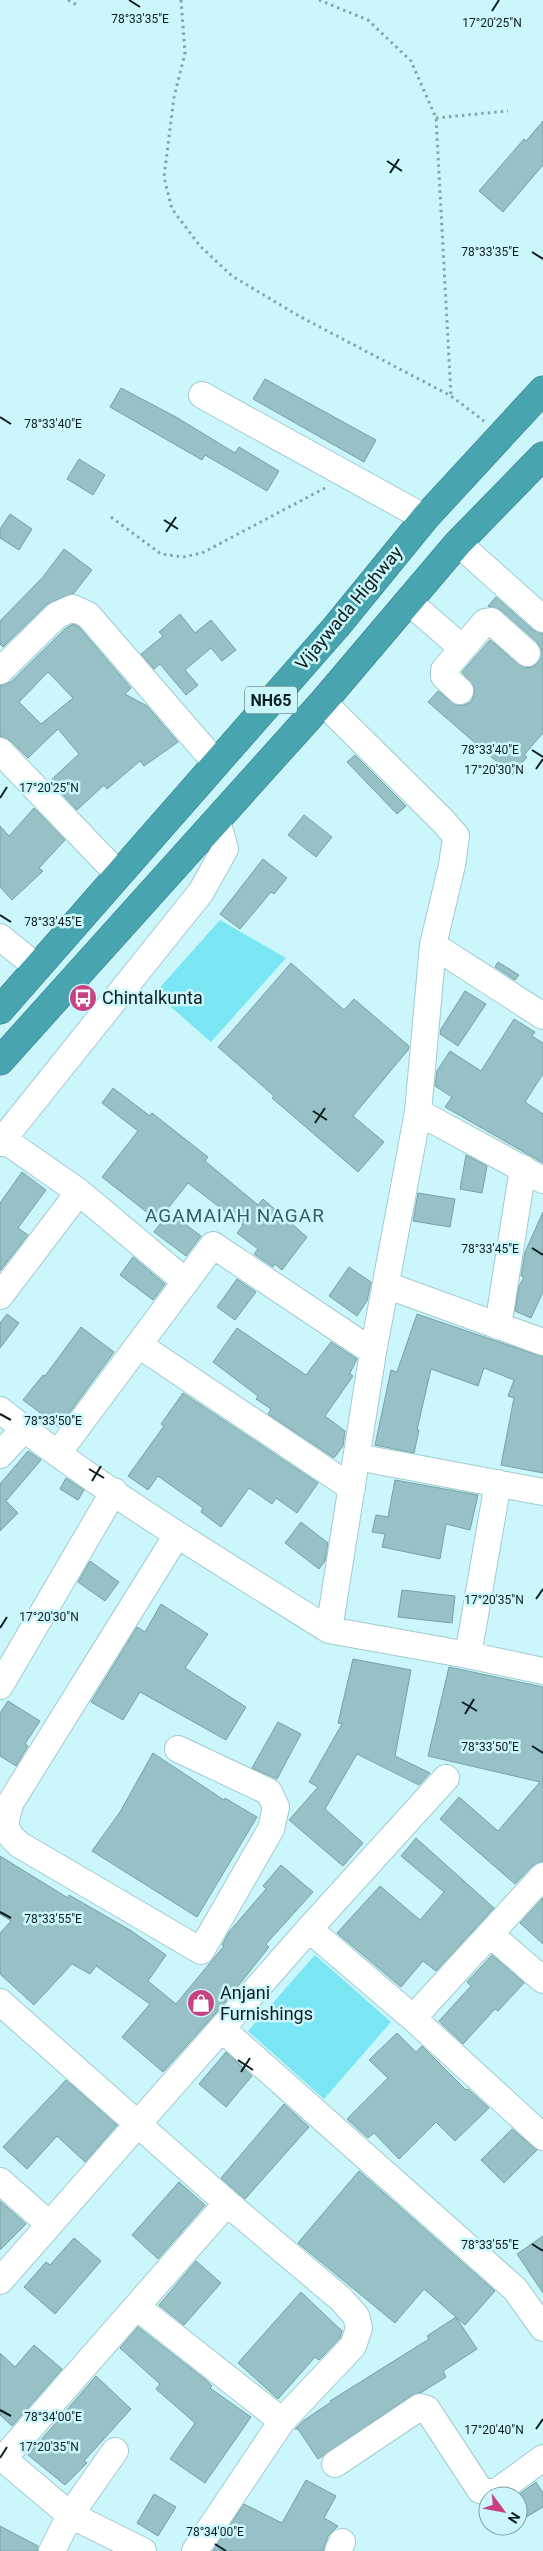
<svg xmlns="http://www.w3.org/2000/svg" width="543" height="2551" viewBox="0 0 543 2551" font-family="Roboto,sans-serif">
  <rect width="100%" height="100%" fill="#cbf6fb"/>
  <path fill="#7ae6f3" d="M220,920L286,958L211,1042L155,993Z
    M315,1955L391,2022L324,2099L248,2031Z"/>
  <path fill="#97c1c6" stroke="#78a1a6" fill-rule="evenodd" d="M543,121V165L503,212L479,191L524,139L526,141Z
    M265,379L376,440L364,462L253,399Z
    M121,388L176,417L235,453L239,447L279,471L267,491L205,455L202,460L110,407Z
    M79,459L105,475L93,495L67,479Z
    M10,514L32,529L19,550L0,538V529Z
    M64,549L92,570L74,593L47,604L3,647L0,644V621L43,577Z
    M496,597L533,630L543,634V733L524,755L527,757L512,775L428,702L438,691L456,705H464L471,702L474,695V687L462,672L490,640L524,668L532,667L538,663L541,649L537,642L501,610L488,606Z
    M180,614L195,633L211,620L236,650L222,661L211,648L185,670L198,685L186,695L160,664L154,669L141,654L163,636L159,632Z
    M73,624L79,627L131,688L125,694L147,706L178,742L144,766L140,761L107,789L104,785L77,810L50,781L79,754L58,729L28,758L11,741L0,736V686L11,682L66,628ZM48,672L73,698L41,724L19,702Z
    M355,755L406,806L397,814L347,762Z
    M34,808L65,840L39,868L43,871L12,900L0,887V826L9,836Z
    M304,815L332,837L316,857L288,835Z
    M263,859L287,878L274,894L271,892L240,929L220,914Z
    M498,962L519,975L515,980L495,967Z
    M291,963L344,1010L354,999L409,1046L408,1050L353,1116L384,1142L358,1172L272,1098L274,1096L218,1047Z
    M465,991L486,1004L458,1046L440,1034L441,1029Z
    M514,1019L535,1032L532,1036L543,1043V1074L525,1102L543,1114V1163L445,1107L452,1097L435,1086L437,1071L450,1051L481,1071Z
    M113,1088L150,1116L152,1113L208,1157L205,1161L258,1205L263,1199L307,1237L282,1270L275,1264L273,1267L254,1254L258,1249L237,1233L243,1225L188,1183L158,1221L102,1177L138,1131L102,1103Z
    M466,1155L487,1166L482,1193L460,1189Z
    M22,1172L46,1190L18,1228L28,1235L0,1271V1203Z
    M418,1193L455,1199L450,1227L413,1221Z
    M169,1212L201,1236L186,1256L154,1232Z
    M543,1212V1292L531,1318L515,1311L519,1286L524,1277L521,1276L525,1252Z
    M133,1257L165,1284L153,1300L120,1275Z
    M349,1267L371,1282L367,1301L357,1316L329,1296Z
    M237,1279L256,1292L235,1320L217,1307Z
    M7,1314L19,1323L0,1348V1323Z
    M417,1314L543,1357V1473L501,1465L514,1398L508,1396L514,1380L484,1368L478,1386L431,1369L417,1430H419L414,1453L375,1445L391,1370L397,1372Z
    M81,1327L114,1352L59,1427L23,1400L43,1375L45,1376Z
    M237,1328L306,1375L331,1342L357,1359L350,1373L353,1376L325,1416L345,1431L343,1446L334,1458L268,1414L271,1409L256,1399L258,1396L213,1362Z
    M183,1393L318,1483L297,1513L276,1498L272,1504L249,1488L221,1527L201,1512L203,1508L158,1476L148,1490L128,1476L164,1426L161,1424Z
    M28,1451L41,1460L6,1501L18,1513L0,1531V1484Z
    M66,1478L84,1490L78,1500L60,1489Z
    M395,1480L478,1495L470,1530L446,1524L440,1559L382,1547L385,1534L372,1532L376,1515L388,1517Z
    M301,1522L328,1543L325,1561L319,1569L285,1543Z
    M90,1561L119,1582L105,1601L78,1582Z
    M402,1590L455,1596L452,1623L398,1617Z
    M161,1604L208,1634L185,1668L246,1707L226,1740L140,1692L123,1720L91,1702L137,1627L145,1632Z
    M353,1659L411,1670L395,1756L430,1773L419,1785L357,1754L325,1809L363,1843L343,1866L289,1820L318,1787L309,1782L342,1724L338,1723Z
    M449,1667L543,1687V1861L532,1866L515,1884L440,1819L459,1797L498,1831L540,1782L428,1756Z
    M8,1701L40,1721L25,1744L28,1746L16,1766L0,1756V1713Z
    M278,1722L301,1734L277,1779L252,1768Z
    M153,1753L224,1800L225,1798L257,1817L197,1917L92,1851L120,1812Z
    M416,1838L494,1908L436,1971L423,1961L401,1987L337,1933L380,1886L420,1920L444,1892L401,1856Z
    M0,1856L68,1898L69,1895L130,1930L166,1955L148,1981L176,2004L224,1946L222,1945L229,1932L266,1889L263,1886L281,1865L313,1892L266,1944L269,1947L223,2005L163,2072L122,2037L150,2004L96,1966L90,1974L72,1964L34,2005L0,1974V1933L11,1921L0,1914Z
    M543,1898V1944L520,1923Z
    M492,1955L524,1983L498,2011L495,2009L463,2044L439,2021L471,1986L467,1982Z
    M397,2033L416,2052L422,2046L466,2090L468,2089L489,2108L455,2141L436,2122L399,2159L374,2133L368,2138L347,2119L388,2078L369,2060Z
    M226,2052L252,2076L226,2107L199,2084Z
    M66,2080L117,2125L85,2162L57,2136L27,2169L3,2147Z
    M284,2104L309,2127L245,2199L221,2178Z
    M512,2129L537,2150L504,2183L481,2160Z
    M359,2171L495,2291L465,2325L424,2289L395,2323L298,2243Z
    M179,2182L205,2205L158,2259L132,2235Z
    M0,2201L26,2224L0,2250Z
    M543,2236V2293L517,2254Z
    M74,2238L101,2261L55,2314L24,2287L46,2262L50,2265Z
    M196,2261L221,2283L184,2325L159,2305Z
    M301,2292L342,2331L340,2338L319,2360L315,2357L278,2399L238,2363Z
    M456,2317L477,2349L443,2371L446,2377L422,2392L412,2395L318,2459L298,2429H295L303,2421L331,2402L330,2401L429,2339L427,2336Z
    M138,2327L206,2380L212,2386L210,2388L251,2417L205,2483L170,2459L195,2423L156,2389L160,2384L120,2348Z
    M34,2345L62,2369L12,2426L0,2415V2353L15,2367Z
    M96,2376L131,2409L84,2461L87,2463L65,2485L28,2455Z
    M306,2480L336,2496L324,2518L338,2526L328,2536L323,2551H213L244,2504L282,2523Z
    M536,2482L543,2493V2507L518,2522V2495Z
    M154,2494L176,2507L158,2536L137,2523Z
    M0,2526L38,2546L37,2551H0Z"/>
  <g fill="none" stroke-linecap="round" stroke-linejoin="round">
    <g stroke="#a1cbd0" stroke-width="28">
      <path id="minor" d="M202,395L425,518
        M458,543L543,619
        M408,601L462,648
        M0,671L57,615L73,608L88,615L216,763
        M460,691L444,676V670L485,622L491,621L527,653
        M323,702L443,821L456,836L452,865L433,945L418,1112L373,1352L329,1630L468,1655L543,1671
        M0,751L118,874
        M0,937L37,967
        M433,945L543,1016
        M418,1112L543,1180
        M3,1139L79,1192
        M0,1143L201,892L225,849L217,820
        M386,1285L543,1342
        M0,1296L79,1192L186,1282
        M498,1326L523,1168
        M139,1345L352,1488
        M0,1410C103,1492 218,1560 329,1630
        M58,1453L213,1245L373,1352
        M0,1455L24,1429
        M357,1457L543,1492
        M177,1535L11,1802C4,1823 2,1830 20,1845L201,1951L271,1829L276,1807L269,1792L178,1749
        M468,1655L498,1483
        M0,1686L114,1491
        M309,1929L413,2018L543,2137
        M490,1934L543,1980
        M0,2002L227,2203L341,2299L356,2316L359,2328L353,2346L282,2421
        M413,2018L543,1876
        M223,2030L515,2289L543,2328
        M0,2181L49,2224
        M0,2281L309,1929L446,1778
        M137,2307L282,2421L195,2551
        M0,2456L70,2515L143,2551
        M3,2459L227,2203
        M335,2464L420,2407L427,2409L480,2490L495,2493L543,2458
        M52,2551L70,2515L115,2451
        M338,2551L342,2542"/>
    </g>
    <g stroke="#33767e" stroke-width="29">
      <path id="highway" d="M0,1010L336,627L425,518L543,390
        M0,1061L323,702L458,543L543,456"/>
    </g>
    <path stroke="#84a5a9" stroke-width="3" stroke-dasharray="2.5 4" stroke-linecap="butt" d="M68,0L77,5
      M181,0L185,53L174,97L164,177L172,209L200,246L232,276L299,316L451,396L484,421
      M319,0L368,20L411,61L436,118L451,396
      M436,118L508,111
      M111,517L161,554L183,557L202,553L325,488"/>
    <use href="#minor" stroke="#fff" stroke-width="26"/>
    <use href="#highway" stroke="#48a5b0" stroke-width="28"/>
  </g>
  <path fill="none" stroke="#0d1e20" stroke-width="2" d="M129,0L140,7M492,11L499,0M387,161L402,171M390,173L399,159M532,252L543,259M0,417L11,424M164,520L178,529M166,532L176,517M532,750L543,757M536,769L543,759M0,798L7,787M0,915L11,922M313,1111L327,1120M315,1123L325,1108M532,1248L543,1255M0,1414L11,1420M89,1469L104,1478M92,1481L101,1466M536,1599L543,1589M0,1628L7,1617M462,1702L477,1711M465,1714L474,1699M532,1746L543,1753M0,1912L11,1918M238,2060L253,2070M241,2072L250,2058M532,2244L543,2251M0,2410L11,2416M536,2429L543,2419M0,2458L7,2447M215,2544L226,2551"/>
  <defs>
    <g id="bus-disc" transform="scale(1.4375)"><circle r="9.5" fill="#c84180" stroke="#cbf6fb"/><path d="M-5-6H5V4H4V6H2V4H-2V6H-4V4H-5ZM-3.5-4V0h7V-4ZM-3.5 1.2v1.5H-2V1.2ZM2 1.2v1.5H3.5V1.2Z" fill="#fff"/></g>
    <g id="shop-disc" transform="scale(1.4375)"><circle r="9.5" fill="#c84180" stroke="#cbf6fb"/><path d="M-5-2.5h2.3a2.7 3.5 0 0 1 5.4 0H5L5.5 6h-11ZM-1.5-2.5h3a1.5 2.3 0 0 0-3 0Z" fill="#fff"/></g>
  </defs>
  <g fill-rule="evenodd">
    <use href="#bus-disc" x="83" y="998"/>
    <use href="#shop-disc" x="201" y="2003"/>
  </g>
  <g text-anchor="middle" stroke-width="5" stroke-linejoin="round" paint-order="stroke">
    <rect fill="#cbf6fb" stroke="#465f62" stroke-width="1" x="245" y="686.5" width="52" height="27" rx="4"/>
    <g font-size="16" font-weight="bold" fill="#0d1e20">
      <text x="271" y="706">NH65</text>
    </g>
    <g font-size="18" fill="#0d1e20" stroke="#cbf6fb">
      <text transform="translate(349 608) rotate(-50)" y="6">Vijaywada Highway</text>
    </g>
    <g font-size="18" fill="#0d1e20" stroke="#cbf6fb" text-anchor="start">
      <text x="102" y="1004">Chintalkunta</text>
      <text x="220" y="1999">Anjani<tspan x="220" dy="21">Furnishings</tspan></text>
    </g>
    <g font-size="19" letter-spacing="1" fill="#365d62" stroke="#cbf6fb">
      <text x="235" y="1222">AGAMAIAH NAGAR</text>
    </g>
  </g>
  <g font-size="12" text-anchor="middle" fill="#0d1e20" stroke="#cbf6fb" stroke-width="5" stroke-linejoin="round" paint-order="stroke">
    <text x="140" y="23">78°33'35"E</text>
    <text x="492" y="27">17°20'25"N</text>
    <text x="490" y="256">78°33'35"E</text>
    <text x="53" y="428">78°33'40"E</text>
    <text x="490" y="754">78°33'40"E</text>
    <text x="494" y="774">17°20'30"N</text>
    <text x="49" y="792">17°20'25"N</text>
    <text x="53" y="926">78°33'45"E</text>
    <text x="490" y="1253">78°33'45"E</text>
    <text x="53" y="1425">78°33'50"E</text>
    <text x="494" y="1604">17°20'35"N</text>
    <text x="49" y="1621">17°20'30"N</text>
    <text x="490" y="1751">78°33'50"E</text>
    <text x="53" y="1923">78°33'55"E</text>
    <text x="490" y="2249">78°33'55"E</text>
    <text x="53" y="2421">78°34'00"E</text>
    <text x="494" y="2434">17°20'40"N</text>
    <text x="49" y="2451">17°20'35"N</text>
    <text x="215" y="2536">78°34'00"E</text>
  </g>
  <g transform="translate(503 2511) rotate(122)"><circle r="24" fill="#cbf6fb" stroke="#7fa0a3"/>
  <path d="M0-4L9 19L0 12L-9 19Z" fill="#c84180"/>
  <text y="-8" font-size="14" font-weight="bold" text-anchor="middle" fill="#0d1e20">N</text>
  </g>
</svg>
